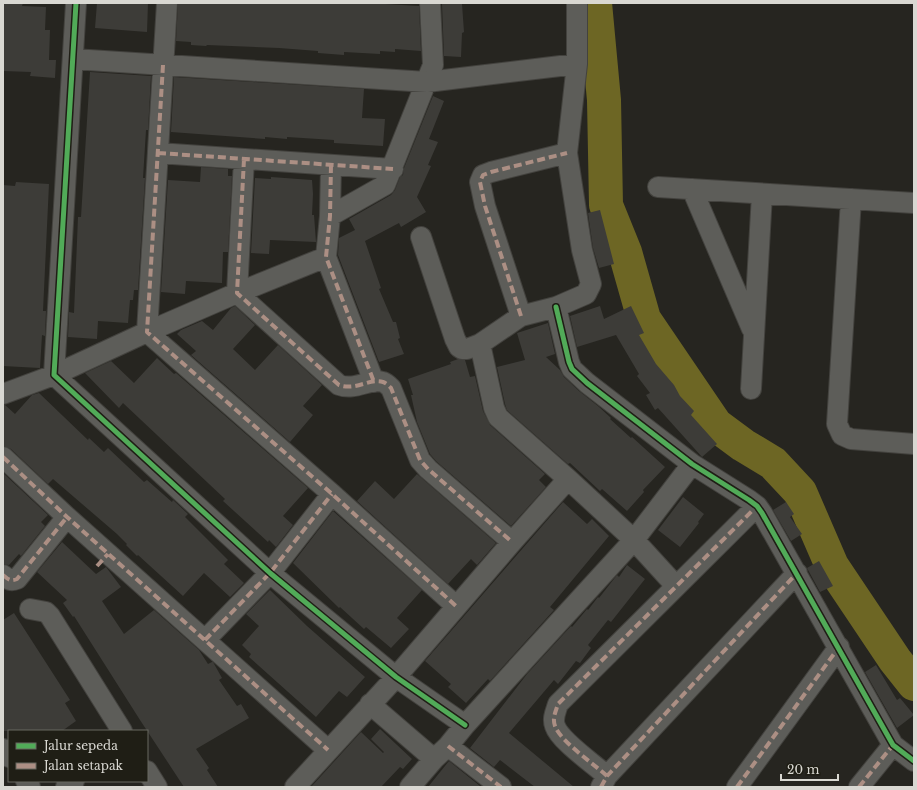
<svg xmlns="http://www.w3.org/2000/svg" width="917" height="790" viewBox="0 0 917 790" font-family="'Libre Baskerville',serif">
  <rect width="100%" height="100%" fill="#262520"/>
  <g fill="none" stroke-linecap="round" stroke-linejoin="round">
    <path stroke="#6d6624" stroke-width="34" d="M595,3L604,100L606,205L625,252L644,319L716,425L743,445L773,463L800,492L832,566L895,660L914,684"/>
  </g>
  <path fill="#3d3c38" d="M3,3H23L22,6L46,7L45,30H50L49,60H56L55,78L30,76L31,72L3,71Z
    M97,3H148L147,32L95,28Z
    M178,3H369L419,6L421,51L395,49V52L380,51V54L344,52V55L318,53V51L279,48L207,45L206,46L191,45V42L176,41Z
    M442,4H462L464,32L462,33L461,57L444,56Z
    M90,72L151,76L148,130H146L143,178H145L138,290H134L133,300H130L128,323L98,321L97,339L68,337L69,312L74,313L78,217H81Z
    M174,77L364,89L362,118L385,119L383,146L334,143V140L287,137V139L265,137V139L171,132Z
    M433,96L444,101L429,139L438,142L428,165L431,166L417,197L426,212L401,227L399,223L365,241L381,288L379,289L393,322H396L400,338L398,339L404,354L379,362L338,255L339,238L355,230L349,219L391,195L395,190L400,177L403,175L404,168Z
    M201,167L228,169V176H232L228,252H223L222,283L186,281L185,294L161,292L168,180L200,182Z
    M271,177L312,180L313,194L312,215H314L316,242L270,240L269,254L251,253L255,178L271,179Z
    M16,182L49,184L43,311H46L45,336L42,335L40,368L3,366V185L15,186Z
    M600,210L614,264L599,268L593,248L588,213Z
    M235,306L255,325L233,349L255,370L278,345L322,385L303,406L313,415L290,442L191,355L196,351L177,334L181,330L202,321L213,330L231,308Z
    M600,306L604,319L631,306L644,333L639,335L656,364L674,385L680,396L694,411L691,415L717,444L702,457L658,408L655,410L646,395L650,393L637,376L639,374L616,335L577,347L570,316Z
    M548,323L555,354L546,357L560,370L564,377L579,391L598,406L611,418L610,419L631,438L632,437L665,467L643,490L644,492L627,511L602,489L600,491L570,463L568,464L507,410L505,404L497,367L525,360L517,333Z
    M157,358L174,374L176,373L308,488L283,516L293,525L276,547L269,540L268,542L223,501L225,499L123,403L119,408L85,373L111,361L134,383Z
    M458,359L465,360L470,377L475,376L483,411L490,425L545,474L539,480L546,487L511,526L436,461L430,454L417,422L411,395H413L408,379L451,364L450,362Z
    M39,393L88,440L89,438L104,452L108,448L144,482L147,480L172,502L173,500L188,514L185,517L228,560L224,564L244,583L230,597L204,573L183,596L138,555L137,556L126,545L127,544L117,534L53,479L48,484L11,449L3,446V405H5L15,414L32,395Z
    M3,473L48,515L41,522L45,526L21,556L19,554L9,565L3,564Z
    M417,474L496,543L477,565L471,559L448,584L357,501L375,481L394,499Z
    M683,497L704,514L698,522L699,523L680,547L658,530Z
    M563,502L587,524L592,519L609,536L550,607L554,610L490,681L488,679L466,703L448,687L451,684L425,661Z
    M786,502L794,514L790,517L802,534L791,541L773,510Z
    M333,511L422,590L397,618L409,629L391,648L366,627L364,629L340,607L339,608L293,563Z
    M62,542L96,574L106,567L121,587L102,601L124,634L154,610L199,650L208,664L212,662H213L222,678L219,680L237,706L241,704L249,718L196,749L209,768L207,770L218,787H184L140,720L74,616L73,617L63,603L67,600L37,572Z
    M819,561L833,586L820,592L807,568Z
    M627,565L645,579L611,622L608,620L588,645L591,648L580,663L576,661L558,684L554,680L509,733L574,787H535L500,760L494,767L470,748L527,674L571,626L572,627L587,609L588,610L598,597L599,598L617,575L619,577Z
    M270,590L307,626L365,677L347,697L339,691L316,717L249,657L251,654L242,645L259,626L246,614Z
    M14,613L70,700L65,703L76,721L62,731H3V620Z
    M876,665L897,700L900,698L914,715L897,728L865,672Z
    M380,729L412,759L403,769L400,767L381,787H311L361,732L383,753L384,752L371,739Z
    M449,761L480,786L479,787H428Z"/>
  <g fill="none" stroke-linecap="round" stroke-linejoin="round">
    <g stroke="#43423e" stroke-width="22">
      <path id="minor" d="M76,3L54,375L270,573L396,677L465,725
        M167,3L147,332L332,494L456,606
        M73,59L427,82L577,64
        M158,153L393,169
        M244,159L237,293L339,385C356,391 369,378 383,382C386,383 389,386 391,388L420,460L428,469L512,542
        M331,165L330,216L326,257L374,382
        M658,187L914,203
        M692,189L752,329
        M851,199L837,424L842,435L851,439L914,444
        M330,216L385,185L433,65L430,3
        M421,237L455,339L459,347L462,349H467L480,344L521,316L556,307L586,294L591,284L582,250L567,153L577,64V3
        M556,307L569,362L572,369L587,383L692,464L749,500L757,506L762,513L893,745L914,761
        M521,316L485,206L480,182L483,175L491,172L567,153
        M480,344L494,408L498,417L568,479L634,540L676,586
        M751,389L762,194
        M3,394L54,375L147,332L237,293L326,257
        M3,457L67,517L328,750
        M3,575C8,579 10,582 17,579L67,517
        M30,609L46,612L50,616L122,731
        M205,640L270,573L332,494
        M370,704L434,759
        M448,746L501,787
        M3,749L9,757
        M147,771L157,787
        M607,776C594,764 560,741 555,726C552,718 556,711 558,704L757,506
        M26,781L30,787
        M66,787L74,781
        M295,787L396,677L512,542L568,479
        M410,787L434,759L448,746L465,725L634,540L692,464
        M601,787L607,776L797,573
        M737,787L839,647
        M859,787L893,745"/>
    </g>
    <use href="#minor" stroke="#5d5d59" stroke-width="20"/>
    <path stroke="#ac8f84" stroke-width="4" stroke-dasharray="8 4" stroke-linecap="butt" d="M163,65L147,332L332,494L456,606
      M158,153L393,169
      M244,159L237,293L339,385C356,391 369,378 383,382C386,383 389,386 391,388L420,460L428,469L512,542
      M331,165L330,216L326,257L374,382
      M521,316L485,206L480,182L483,175L491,172L567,153
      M3,457L67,517L328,750
      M97,566L108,554
      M3,575C8,579 10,582 17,579L67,517
      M205,640L270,573L332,494
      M448,746L501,787
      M607,776C594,764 560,741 555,726C552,718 556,711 558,704L757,506
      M601,787L607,776L797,573
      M737,787L839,647
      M859,787L893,745"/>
    <g stroke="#1f1e15" stroke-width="8">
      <path id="cycleway" d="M76,3L54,375L270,573L396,677L465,725
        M556,307L569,362L572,369L587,383L692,464L749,500L757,506L762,513L893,745L914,761"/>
    </g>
    <use href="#cycleway" stroke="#51ab58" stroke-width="5"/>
  </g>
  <rect width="917" height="790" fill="none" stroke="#d9d8d2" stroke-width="8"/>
  <rect x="8" y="730" width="140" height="52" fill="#1f1e15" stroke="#696861"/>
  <rect x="16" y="743" width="20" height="6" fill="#51ab58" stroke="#696861"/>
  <text x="44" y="750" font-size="12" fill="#d9d8d2">Jalur sepeda</text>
  <rect x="16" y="763" width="20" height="6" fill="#ac8f84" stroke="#696861"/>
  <text x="44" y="770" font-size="12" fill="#d9d8d2">Jalan setapak</text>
  <path d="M781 774v6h57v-6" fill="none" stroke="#d9d8d2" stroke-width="2"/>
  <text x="787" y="774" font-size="12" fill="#d9d8d2" stroke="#1f1e15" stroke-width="3" paint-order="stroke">20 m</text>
</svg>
